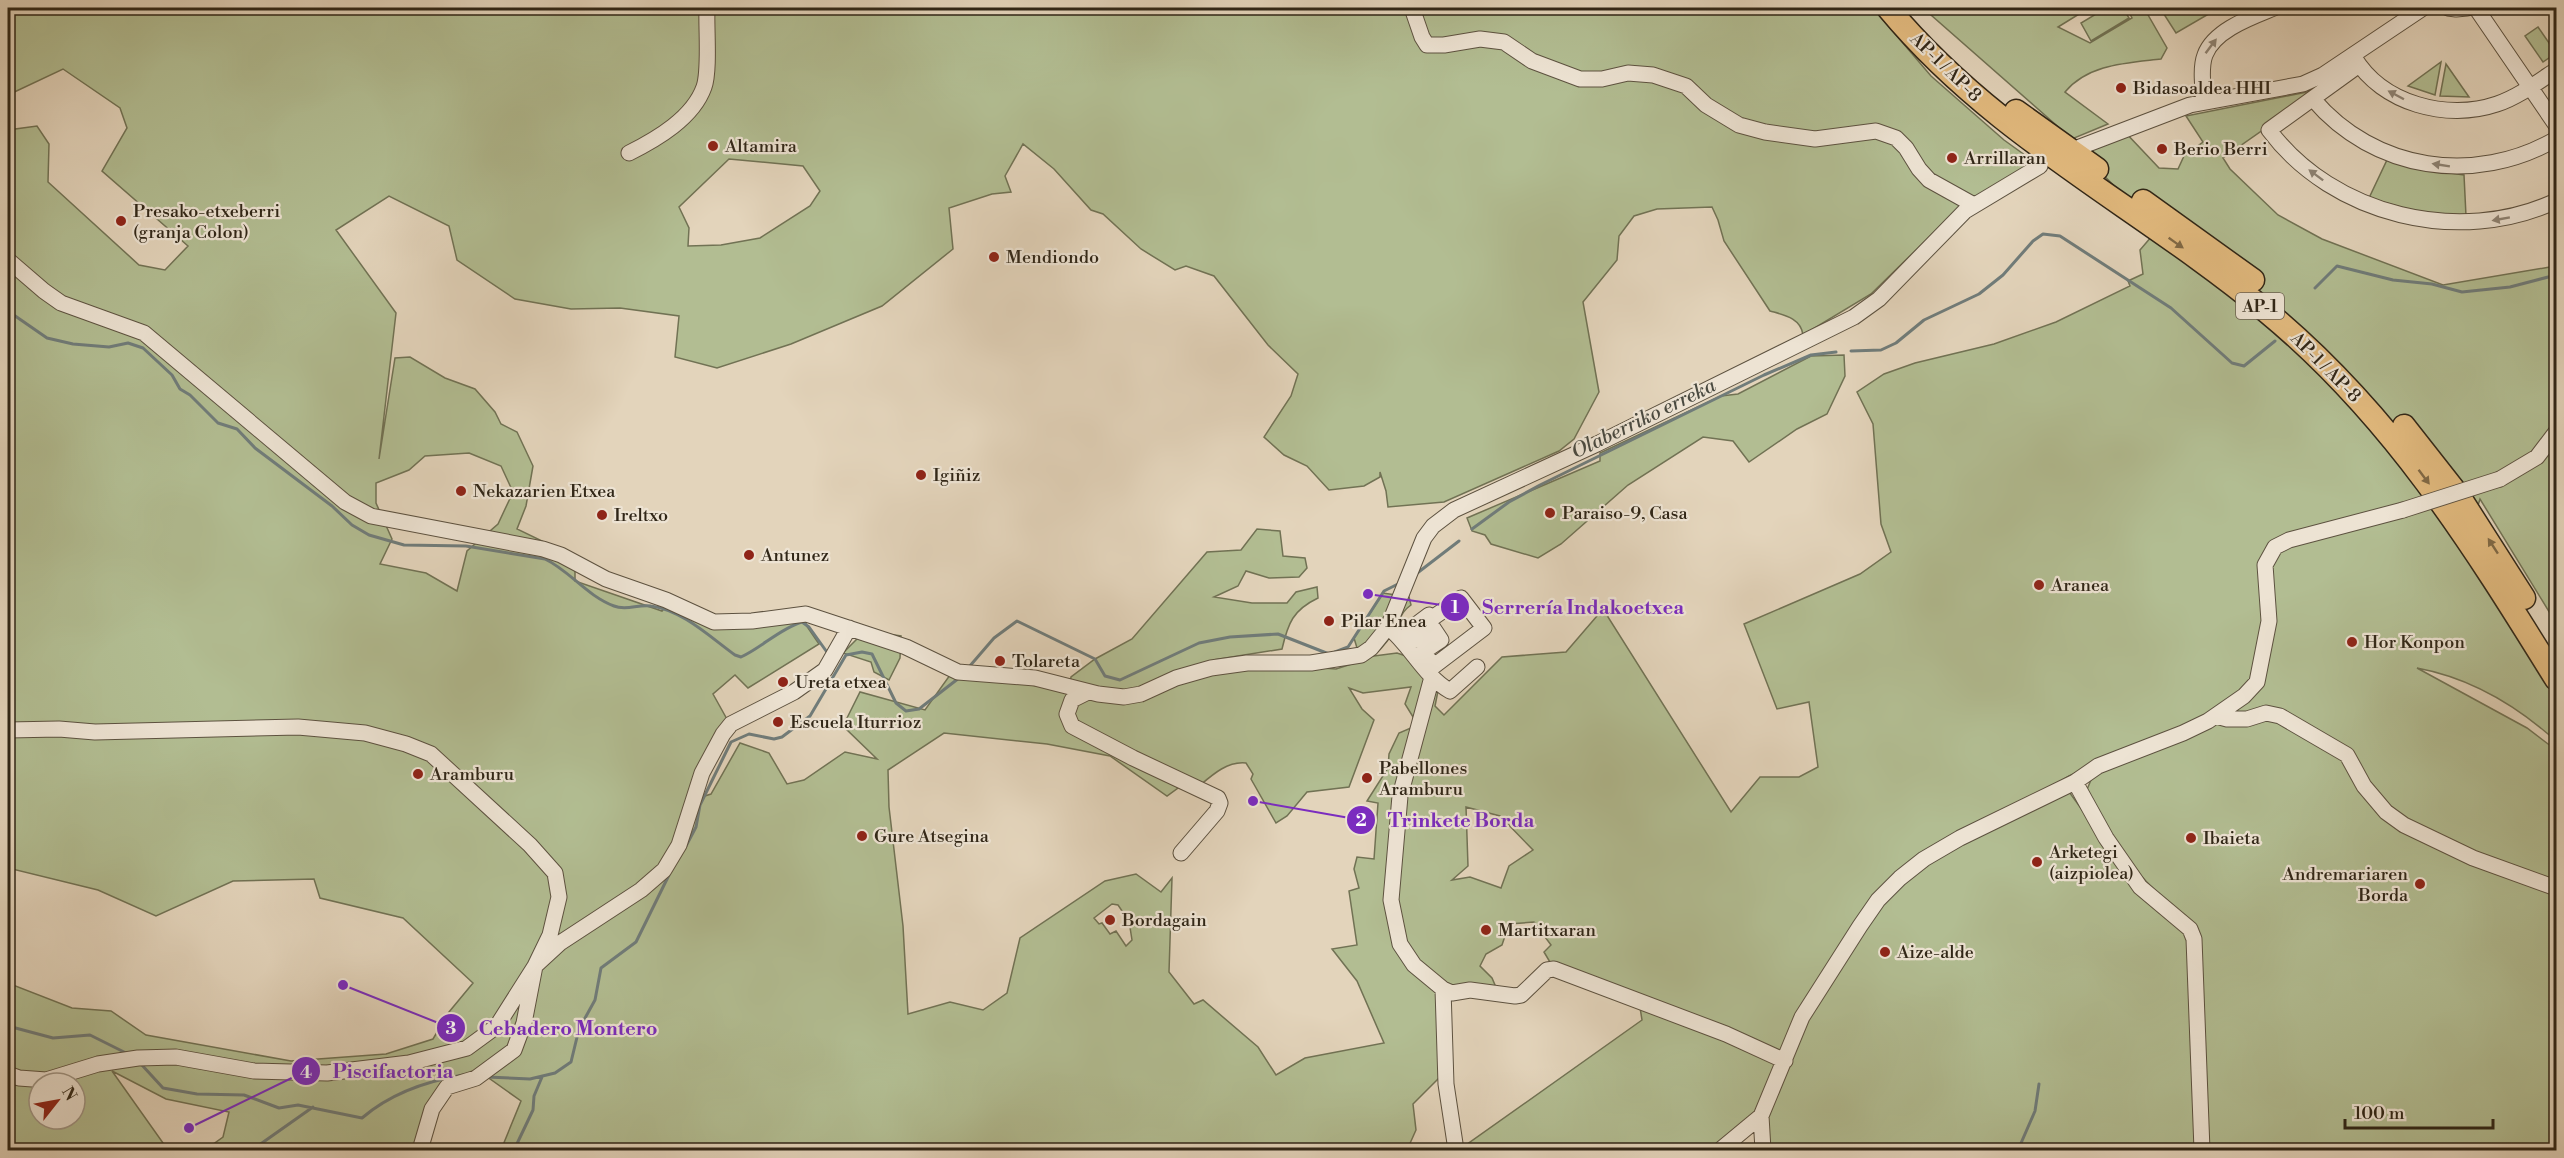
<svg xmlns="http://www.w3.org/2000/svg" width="2564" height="1158" viewBox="0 0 2564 1158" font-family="'Libre Bodoni',serif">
  <rect width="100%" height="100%" fill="#e3d4bb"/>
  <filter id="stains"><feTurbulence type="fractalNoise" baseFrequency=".00333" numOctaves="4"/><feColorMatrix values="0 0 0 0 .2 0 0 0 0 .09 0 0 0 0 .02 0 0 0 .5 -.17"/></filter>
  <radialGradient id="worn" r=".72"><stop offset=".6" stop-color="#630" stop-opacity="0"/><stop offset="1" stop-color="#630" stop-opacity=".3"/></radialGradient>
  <path fill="#b2bd92" stroke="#717254" stroke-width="1.5" fill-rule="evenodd" d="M8,8H1301L1284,11L1308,8H1873L1931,76L2004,140L2040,166L1959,208L1871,294L1803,335C1801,318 1784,315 1770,311L1724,241L1718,220L1712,207L1657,209L1634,216L1619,236L1617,260L1583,302L1599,392L1574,439L1559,451L1444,502L1388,507L1386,491L1380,472V477L1364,486L1329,490L1307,466L1284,455L1264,437L1291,396L1298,374L1268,345L1214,276L1186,266L1175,270L1141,249L1103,214L1091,210L1054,169L1023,144L1005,176L1011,192L992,194L949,208L953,249L882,306L791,344L717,368L675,357L679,316L620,308L571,309L515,299L457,260L449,226L389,196L336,230L396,313L379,459L395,358L410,357L445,378L475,389L495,412L501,424L517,432L533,466L526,506L517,529L575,557V581L662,611L672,599L731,623L806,614V625L819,644L748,688L735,675L713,694L728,721L692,800L711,794L740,743L769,753L787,784L804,780L845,752L877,759L843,726L860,692L925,710L950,675L991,679L1069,691L1071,677L1095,659L1132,639L1207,552L1241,550L1257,529L1280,531L1283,556L1305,558L1307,568L1299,577L1269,578L1246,571L1238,586L1214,597L1252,603H1287L1296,592L1317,587L1318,598C1293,610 1288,623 1282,649L1213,660L1336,669L1361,661L1354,638L1383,593L1409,597L1411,605C1401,612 1401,618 1395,629C1390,639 1382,648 1374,656L1397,653L1415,659L1439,686L1435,706L1444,715L1502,657L1566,652L1603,609L1731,812L1760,777H1799L1818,767L1809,702L1777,709L1744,624L1860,574L1891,552L1881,524L1873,424L1857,392L1884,374L1915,363L1994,344L2056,322L2130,286L2128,281L2143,274L2140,250L2158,229L2079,151L2123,130L2159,168L2178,169L2184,156L2203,142L2186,116L2312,91L2327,85L2223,158L2230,169L2278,215L2322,239L2443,285L2556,266V623L2480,499L2464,550L2556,699V741C2516,705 2471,678 2417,668L2527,728L2556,750V1150H1760L1761,1117L1722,1150H1466V1145L1642,1020L1639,1001L1554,969L1544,952L1551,945L1534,922L1509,924L1502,945L1486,954L1480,966L1492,978L1498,992L1441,989L1440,1077L1413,1104L1416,1130L1407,1150H501L521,1101L483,1074L446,1085L417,1150H205L223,1137L229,1112L166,1099L112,1071L168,1150H8V983L72,1008L111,1011L146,1035L291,1061L386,1054L433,1039L449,1012L473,983L403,918L320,898L314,879L233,881L156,916L98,890L8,868V130L37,126L49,144L48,182L139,265L165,270L188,246L102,171L127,128L120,108L63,69L8,95ZM729,159L803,166L820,191L810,206L760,238L721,245L688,246L689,228L679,207ZM469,453L501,466L513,492L498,524L467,551L457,591L426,573L380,564L392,539L376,503V483L409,470L425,456ZM1349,688L1363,693L1411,687L1405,704L1418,725L1399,733L1389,754L1388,768L1367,801L1378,803L1374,859L1357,857L1354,869L1359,888L1349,891L1357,945L1332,949L1357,981L1384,1043L1305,1058L1276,1075L1258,1047L1203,1000L1194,1004L1169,972L1172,878L1161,892L1136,874L1105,881L1020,938L1007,993L983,1010L950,1002L908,1014L903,926L889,807L888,770L944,733L1047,744L1110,756L1167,796L1178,788L1181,776L1198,787C1212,775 1227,761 1246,763L1253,774L1251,779L1276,823L1287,816L1307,792L1349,787L1374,720L1362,709ZM2145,740L2093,775L2086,792L2130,864L2187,925L2122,865L2067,789L1988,825L2069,776ZM1466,807L1500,816L1533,850L1509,866L1501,888L1470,877L1452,880L1468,866ZM1112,904L1118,905L1129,921L1132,940L1126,946L1116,931L1110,934L1102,923L1099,924L1094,918ZM39,1083H75V1119H39Z
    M1923,8H2089L2058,27L2090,43L2132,18L2127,8H2144L2167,48L2161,59C2127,63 2088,64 2065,92L2108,124L2072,139Z
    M2106,8H2123L2129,18L2091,41L2081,23Z
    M2160,8H2219L2176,33Z
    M2538,27L2556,53L2543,62L2525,36Z
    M2441,62L2435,95L2408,86Z
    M2446,64L2469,97L2440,96Z
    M2387,160L2416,168L2464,175L2466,216L2421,213L2369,198Z
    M1844,355L1845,376L1827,414L1797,429L1749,462L1733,441L1703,437L1628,485L1561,544L1538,558L1491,544L1485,535L1472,531L1467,518L1600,461V453L1721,396L1738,394L1811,356Z
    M865,631L901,636L900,658L889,680L874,672L871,662L843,653Z"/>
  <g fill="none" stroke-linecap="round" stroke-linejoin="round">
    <path stroke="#707c7a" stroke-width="3" d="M2315,288L2337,266L2393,280L2432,284L2462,292L2510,287L2556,275
      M8,311L47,338L73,344L109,347L128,343L143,348L172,375L180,389L190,395L218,423L237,429L255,448L332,506L352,525L369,535L404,545L466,546L545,559C570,571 587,596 614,606C626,611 638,604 651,606C682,610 710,637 735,655L741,657C761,648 781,628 802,622L809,627L829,655
      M1851,351L1881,350L1896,343L1924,320L1979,294L2003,275L2033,241L2043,234L2060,236L2171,308L2232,363L2244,366L2275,341
      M1472,529L1509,502L1540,485L1764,375L1811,355L1836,352
      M1416,574L1459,541
      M1335,652L1348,647L1384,591L1400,583
      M969,667L994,638L1017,621L1095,659L1105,676L1120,680L1199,643L1230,637L1278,634L1329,654
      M686,846L696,827L700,805L731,742L749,734L774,739L782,737L810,716L846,655L862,652L872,654L896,703L906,711L919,709L959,678
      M8,1026L53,1038L90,1035L126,1053
      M141,1064L163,1088L197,1094L244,1095L279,1108L298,1105L362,1118C391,1093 427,1081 463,1075
      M487,1077L530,1079L555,1073L571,1062L579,1029L595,1000L601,968L636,942L669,875
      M252,1150L313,1107
      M514,1150L533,1110L534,1096L542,1077
      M2018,1150L2035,1111L2039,1084"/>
    <g stroke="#5d5240" stroke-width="17">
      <path id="minor" d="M1412,8L1422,37L1427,45H1444L1480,39L1504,42L1532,61L1580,79H1602L1628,73L1653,75L1686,86L1706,105L1739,125L1765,132L1815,139L1876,131L1896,138L1906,148L1919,169L1929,180L1974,205
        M2448,8L2456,9L2467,8
        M2476,8L2556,125
        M2354,57C2382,104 2447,121 2497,104C2518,97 2538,82 2556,70
        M2359,65L2269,130C2333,216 2460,246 2556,201
        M2313,99C2374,171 2475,186 2556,139
        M2204,102C2203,88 2200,68 2205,55C2214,30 2252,17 2274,8
        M2080,147L2190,105L2303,84L2323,75L2423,8
        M629,153C657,139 693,118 704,87C710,70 706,27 707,8
        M8,260L44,291L61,303L144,333L345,502L371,516L543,549L561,555L606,579L666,600L714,622L752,621L806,614L906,647L958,672L1035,678L1098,694L1124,697L1141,694L1176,678L1211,668L1247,663H1311L1361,655L1371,648L1388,627L1424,538L1433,526L1454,510L1597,444L1854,317L1879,299L1965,211L2040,166
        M2500,479L2537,457L2556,432
        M1461,598L1484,628L1434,666L1423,652L1441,640L1433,628L1415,640L1409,630L1429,615L1431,619Z
        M1388,627C1411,646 1424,676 1450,691L1477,667
        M1432,677L1400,796L1391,900L1400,944L1414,965L1443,989L1452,993L1470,990L1515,996L1521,995L1547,970L1554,969L1726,1034L1785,1061
        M1088,692L1072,700L1067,714L1072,726L1133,758L1218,798L1220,803L1217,811L1181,853
        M2216,716L2227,719H2247L2266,713L2280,716L2347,755L2364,786L2386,812L2404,825L2473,858L2556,888
        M8,730L59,729L95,732L298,727L365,733L406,744L431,754L530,845L555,873L559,897L550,935L535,966L524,1023L514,1050L476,1078L447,1087L432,1109L420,1150
        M2075,782L2106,838L2140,887L2190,929L2194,939L2202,1150
        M1443,989L1446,1084L1456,1150
        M8,1074L19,1078L46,1080L98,1064L138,1058L176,1057L254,1071L327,1073L409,1063L467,1048L497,1026L535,966L560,943L641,890L664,870L679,845L702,773L723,734L731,724L794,692L825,670L849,628
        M1761,1116L1763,1150
        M1720,1150L1761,1116L1802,1017L1860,926L1878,900L1900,878L1924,859L1960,838L2075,782L2098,766L2183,733L2208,721L2244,696L2257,682L2269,621L2265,565L2275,547L2289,540L2403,510"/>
    </g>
    <g stroke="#302617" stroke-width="25">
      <path id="highway" d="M1888,8C1995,137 2139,206 2266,311C2392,415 2471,542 2556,679
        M2016,111L2097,169
        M2143,201L2253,280
        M2404,426L2459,496L2524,598"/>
    </g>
    <use href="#minor" stroke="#ede3d3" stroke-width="15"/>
    <use href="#highway" stroke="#e2ba7e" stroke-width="22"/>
    <g stroke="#5d5240" stroke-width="17" stroke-linecap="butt">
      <path id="minor-bridge" d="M2403,510L2500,479"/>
    </g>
    <use href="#minor-bridge" stroke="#ede3d3" stroke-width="15"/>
  </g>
  <defs><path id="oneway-solid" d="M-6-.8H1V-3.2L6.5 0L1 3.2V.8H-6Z" transform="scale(1.5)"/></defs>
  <g fill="#8e8475">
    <use href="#oneway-solid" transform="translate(2211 46) rotate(-53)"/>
    <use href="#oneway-solid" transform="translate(2396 95) rotate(-152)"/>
    <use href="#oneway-solid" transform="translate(2441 165) rotate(-171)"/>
    <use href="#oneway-solid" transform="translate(2316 175) rotate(-143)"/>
    <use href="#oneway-solid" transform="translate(2501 219) rotate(170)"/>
  </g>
  <g fill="#806945">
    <use href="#oneway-solid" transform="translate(2176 243) rotate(35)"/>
    <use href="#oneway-solid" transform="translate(2424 477) rotate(53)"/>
    <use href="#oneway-solid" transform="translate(2493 546) rotate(-123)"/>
  </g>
  <g fill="#8f2418" stroke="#ede3d3" stroke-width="2">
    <circle cx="2121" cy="88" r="6"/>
    <circle cx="713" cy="146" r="6"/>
    <circle cx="2162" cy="149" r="6"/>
    <circle cx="1952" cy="158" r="6"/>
    <circle cx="121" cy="221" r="6"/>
    <circle cx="994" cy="257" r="6"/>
    <circle cx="921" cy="475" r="6"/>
    <circle cx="461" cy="491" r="6"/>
    <circle cx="1550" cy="513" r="6"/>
    <circle cx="602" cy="515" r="6"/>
    <circle cx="749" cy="555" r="6"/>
    <circle cx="2039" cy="585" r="6"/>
    <circle cx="1329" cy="621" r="6"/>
    <circle cx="2352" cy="642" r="6"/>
    <circle cx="1000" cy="661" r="6"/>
    <circle cx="783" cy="682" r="6"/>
    <circle cx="778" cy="722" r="6"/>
    <circle cx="418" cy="774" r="6"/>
    <circle cx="1367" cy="778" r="6"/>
    <circle cx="862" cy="836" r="6"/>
    <circle cx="2191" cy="838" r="6"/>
    <circle cx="2037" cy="862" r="6"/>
    <circle cx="2420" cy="884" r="6"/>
    <circle cx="1110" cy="920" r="6"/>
    <circle cx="1486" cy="930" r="6"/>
    <circle cx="1885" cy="952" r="6"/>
  </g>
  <g text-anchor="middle" stroke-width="4.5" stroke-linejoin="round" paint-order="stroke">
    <rect fill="#ede3d3" stroke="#695f4f" stroke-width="1.5" x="2236" y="293" width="48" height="26" rx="4.5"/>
    <g font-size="16" font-weight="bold" fill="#302617">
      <text x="2260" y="312">AP-1</text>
    </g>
    <g font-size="18" fill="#302617" stroke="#ede3d3">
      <text transform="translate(1946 67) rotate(44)" y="6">AP-1 / AP-8</text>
      <text transform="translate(2326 367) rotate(45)" y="6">AP-1 / AP-8</text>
    </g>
    <g font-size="18" fill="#302617" stroke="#ede3d3" text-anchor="start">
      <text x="2133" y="94">Bidasoaldea HHI</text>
      <text x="725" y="152">Altamira</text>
      <text x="2174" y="155">Berio Berri</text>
      <text x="1964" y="164">Arrillaran</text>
      <text x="133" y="217">Presako-etxeberri<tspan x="133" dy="21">(granja Colon)</tspan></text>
      <text x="1006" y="263">Mendiondo</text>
      <text x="933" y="481">Igiñiz</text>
      <text x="473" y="497">Nekazarien Etxea</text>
      <text x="1562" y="519">Paraiso-9, Casa</text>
      <text x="614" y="521">Ireltxo</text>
      <text x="761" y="561">Antunez</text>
      <text x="2051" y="591">Aranea</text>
      <text x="1341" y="627">Pilar Enea</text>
      <text x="2364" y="648">Hor Konpon</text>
      <text x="1012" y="667">Tolareta</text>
      <text x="795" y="688">Ureta etxea</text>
      <text x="790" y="728">Escuela Iturrioz</text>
      <text x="1379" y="774">Pabellones<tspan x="1379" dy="21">Aramburu</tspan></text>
      <text x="430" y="780">Aramburu</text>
      <text x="874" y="842">Gure Atsegina</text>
      <text x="2203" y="844">Ibaieta</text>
      <text x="2049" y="858">Arketegi<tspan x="2049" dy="21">(aizpiolea)</tspan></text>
      <text x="2408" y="880" text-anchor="end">Andremariaren<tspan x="2408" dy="21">Borda</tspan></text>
      <text x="1122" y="926">Bordagain</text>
      <text x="1498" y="936">Martitxaran</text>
      <text x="1897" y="958">Aize-alde</text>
    </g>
    <g font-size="20" font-style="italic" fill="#4a4a40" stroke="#ede3d3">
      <text transform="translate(1643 418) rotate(-26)" y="7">Olaberriko erreka</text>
    </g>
  </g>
  <path fill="none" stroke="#7b2cbf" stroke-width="2" d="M1368 594L1455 607M1253 801L1361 820M343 985L451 1028M189 1128L306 1071"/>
  <g fill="#7b2cbf" stroke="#ede3d3" stroke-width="2">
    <circle cx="1368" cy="594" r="6"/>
    <circle cx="1253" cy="801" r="6"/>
    <circle cx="343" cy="985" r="6"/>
    <circle cx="189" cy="1128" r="6"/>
    <circle cx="1455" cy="607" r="15"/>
    <circle cx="1361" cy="820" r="15"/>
    <circle cx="451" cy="1028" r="15"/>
    <circle cx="306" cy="1071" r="15"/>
  </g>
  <g font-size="18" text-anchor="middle" font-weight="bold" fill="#fff">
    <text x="1455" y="613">1</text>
    <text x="1361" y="826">2</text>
    <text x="451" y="1034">3</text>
    <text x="306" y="1078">4</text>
  </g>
  <g font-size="20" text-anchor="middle" font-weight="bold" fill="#7b2cbf" stroke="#ede3d3" stroke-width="4.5" stroke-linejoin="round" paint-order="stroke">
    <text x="1583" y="614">Serrería Indakoetxea</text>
    <text x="1461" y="827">Trinkete Borda</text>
    <text x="568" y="1035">Cebadero Montero</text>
    <text x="393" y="1078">Piscifactoria</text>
  </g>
  <rect width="2564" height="1158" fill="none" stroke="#e3d4bb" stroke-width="30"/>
  <rect x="9" y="9" width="2546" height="1140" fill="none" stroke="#302617" stroke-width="3"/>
  <rect x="15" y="15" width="2534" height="1128" fill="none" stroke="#302617" stroke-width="1.5"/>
  <g transform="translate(57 1101) rotate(59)"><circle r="28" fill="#ede3d3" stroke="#a19788" stroke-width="1.5"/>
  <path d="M0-4.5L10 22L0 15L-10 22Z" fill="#8f2418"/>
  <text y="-9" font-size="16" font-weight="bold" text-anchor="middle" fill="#302617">N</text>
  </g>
  <path d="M2345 1119v9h148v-9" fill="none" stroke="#302617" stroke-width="3"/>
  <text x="2354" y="1119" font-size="18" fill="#302617" stroke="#ede3d3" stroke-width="4.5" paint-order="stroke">100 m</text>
  <rect width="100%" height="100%" filter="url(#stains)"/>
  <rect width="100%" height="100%" fill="url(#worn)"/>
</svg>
